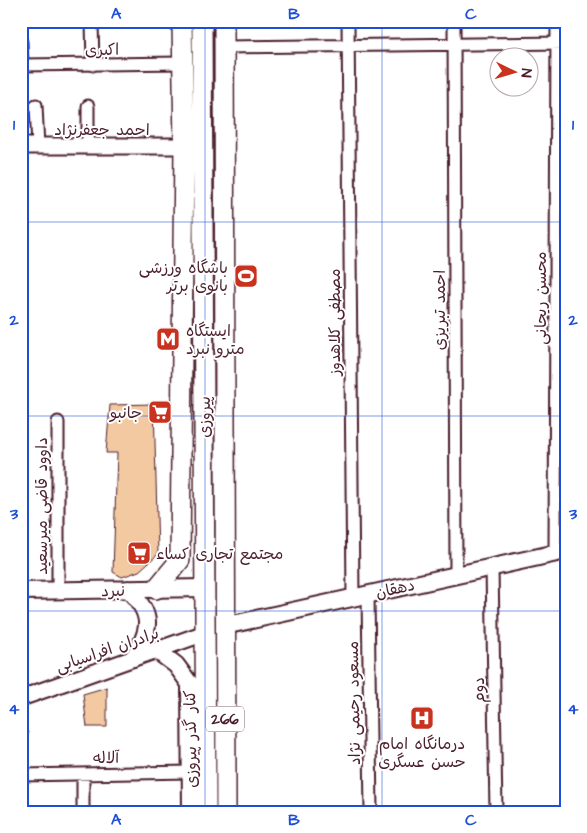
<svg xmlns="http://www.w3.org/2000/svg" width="587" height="833" viewBox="0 0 587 833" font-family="'Architects Daughter','Playpen Sans Arabic',sans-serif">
  <rect width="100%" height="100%" fill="#fff"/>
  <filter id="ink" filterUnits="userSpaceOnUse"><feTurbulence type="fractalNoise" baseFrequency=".02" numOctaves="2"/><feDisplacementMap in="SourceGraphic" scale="10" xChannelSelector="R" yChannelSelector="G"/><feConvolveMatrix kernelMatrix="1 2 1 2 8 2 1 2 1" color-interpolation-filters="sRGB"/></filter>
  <g filter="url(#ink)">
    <path fill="#f3c9a2" stroke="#4a1f2b" d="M154,404L158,554L139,571L122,577L113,572L117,453H106L110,405Z
      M107,687V727H87L83,694Z
      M28,732L25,758H21V733Z"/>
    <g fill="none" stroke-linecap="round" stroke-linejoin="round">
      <g stroke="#4a1f2b" stroke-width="15">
        <path id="minor" d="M92,21L93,65
          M348,21L353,598
          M454,21L456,575
          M21,42L22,65
          M225,47L566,43
          M21,65L183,63
          M36,105L38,147
          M88,106V146
          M555,553L557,21
          M492,567L496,812
          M58,591V422
          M368,595L371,812
          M83,774V812
          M21,775L191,772"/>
      </g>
      <g stroke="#4a1f2b" stroke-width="19">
        <path id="tertiary" d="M21,146H184
          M21,698L205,633"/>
      </g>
      <g stroke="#4a1f2b" stroke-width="20">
        <path id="secondary" d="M128,589C153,614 152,629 133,658
          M21,591L204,588
          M224,626L566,551
          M156,650L176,665L190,684L191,812"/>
      </g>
      <g stroke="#4a1f2b" stroke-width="22">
        <path id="primary" d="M202,21L206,812
          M224,21L226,812
          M156,589L180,560L184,146L182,21"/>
      </g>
      <use href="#minor" stroke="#fff" stroke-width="11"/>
      <use href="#tertiary" stroke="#fff" stroke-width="15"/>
      <use href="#secondary" stroke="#fff" stroke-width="16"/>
      <use href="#primary" stroke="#fff" stroke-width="19"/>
    </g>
  </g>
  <path fill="none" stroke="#1d4ed8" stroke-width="1" stroke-opacity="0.55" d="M205,21V812M382,21V812M21,222H566M21,416H566M21,611H566"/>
  <defs>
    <g id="stadium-square" transform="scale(1.25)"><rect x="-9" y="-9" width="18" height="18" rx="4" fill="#c8321e" stroke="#fff"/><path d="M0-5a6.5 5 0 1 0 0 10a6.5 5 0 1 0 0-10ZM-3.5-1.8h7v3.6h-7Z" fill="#fff"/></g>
    <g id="metro-square" transform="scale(1.25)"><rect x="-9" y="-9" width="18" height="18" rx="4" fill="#c8321e" stroke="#fff"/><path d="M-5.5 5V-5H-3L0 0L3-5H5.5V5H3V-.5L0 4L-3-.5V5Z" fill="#fff"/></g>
    <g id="supermarket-square" transform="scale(1.25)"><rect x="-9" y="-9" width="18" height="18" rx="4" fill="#c8321e" stroke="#fff"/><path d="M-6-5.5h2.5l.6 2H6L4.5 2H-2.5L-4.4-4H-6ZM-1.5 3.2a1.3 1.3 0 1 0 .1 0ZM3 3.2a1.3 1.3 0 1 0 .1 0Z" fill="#fff"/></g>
    <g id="hospital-square" transform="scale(1.25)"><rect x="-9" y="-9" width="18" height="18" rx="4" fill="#c8321e" stroke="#fff"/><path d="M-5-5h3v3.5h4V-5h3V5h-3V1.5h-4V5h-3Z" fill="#fff"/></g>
  </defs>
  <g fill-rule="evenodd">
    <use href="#stadium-square" x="246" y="276"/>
    <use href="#metro-square" x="168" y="339"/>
    <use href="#supermarket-square" x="160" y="412"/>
    <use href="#supermarket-square" x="139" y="553"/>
    <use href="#hospital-square" x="422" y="718"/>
  </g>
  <g text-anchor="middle" stroke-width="4" stroke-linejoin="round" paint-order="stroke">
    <rect fill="#fff" stroke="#80626b" stroke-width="1" x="206" y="706.5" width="38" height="25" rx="4"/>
    <g font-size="15" font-weight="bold" fill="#4a1f2b">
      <text x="225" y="724">266</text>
    </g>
    <g font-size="16" fill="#4a1f2b" stroke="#fff">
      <text transform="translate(102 49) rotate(-1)" y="6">اکبری</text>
      <text x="102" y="135">احمد جعفرنژاد</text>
      <text transform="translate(540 298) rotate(-90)" y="6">محسن ریحانی</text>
      <text transform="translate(439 310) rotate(-90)" y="6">احمد تبریزی</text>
      <text transform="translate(334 322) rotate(-90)" y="6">مصطفی کلاهدوز</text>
      <text transform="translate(204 417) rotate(-90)" y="6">پیروزی</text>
      <text transform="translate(41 506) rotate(-90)" y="6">داوود قاضی میرسعید</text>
      <text transform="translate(395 588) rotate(-13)" y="6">دهقان</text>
      <text transform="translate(113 590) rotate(-1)" y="6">نبرد</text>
      <text transform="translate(107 649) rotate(-19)" y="6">برادران افراسیابی</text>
      <text transform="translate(478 690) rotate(-91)" y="6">دوم</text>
      <text transform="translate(353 703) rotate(-91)" y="6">مسعود رحیمی نژاد</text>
      <text transform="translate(190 739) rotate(-91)" y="6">کنار گذر پیروزی</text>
      <text transform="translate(106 757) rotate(-1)" y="6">آلاله</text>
    </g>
    <g font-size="16" fill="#4a1f2b" stroke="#fff" text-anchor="end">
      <text x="228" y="273">باشگاه ورزشی<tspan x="228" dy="18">بانوی برتر</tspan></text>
      <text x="186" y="336" text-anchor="start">ایستگاه<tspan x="186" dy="18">مترو نبرد</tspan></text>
      <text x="142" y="418">جانبو</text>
      <text x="156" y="559" text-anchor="start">مجتمع تجاری کساء</text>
      <text x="422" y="749" text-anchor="middle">درمانگاه امام<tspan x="422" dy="18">حسن عسگری</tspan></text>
    </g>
  </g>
  <rect width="587" height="833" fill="none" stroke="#fff" stroke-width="55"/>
  <g transform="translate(514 72) rotate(95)"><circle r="24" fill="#ffffff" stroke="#b7a5aa"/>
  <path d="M0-4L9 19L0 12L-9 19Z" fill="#c8321e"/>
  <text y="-8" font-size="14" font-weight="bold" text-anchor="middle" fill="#4a1f2b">N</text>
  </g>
  <rect x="28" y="28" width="532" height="778" fill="none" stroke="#1d4ed8" stroke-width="2"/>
  <g font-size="16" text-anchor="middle" font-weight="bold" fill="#1d4ed8">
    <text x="116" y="19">A</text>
    <text x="294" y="19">B</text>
    <text x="471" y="19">C</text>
    <text x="14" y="130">1</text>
    <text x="573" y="130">1</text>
    <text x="14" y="325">2</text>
    <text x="573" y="325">2</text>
    <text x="14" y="519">3</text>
    <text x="573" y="519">3</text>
    <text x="14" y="714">4</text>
    <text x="573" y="714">4</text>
    <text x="116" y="825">A</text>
    <text x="294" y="825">B</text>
    <text x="471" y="825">C</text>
  </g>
</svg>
